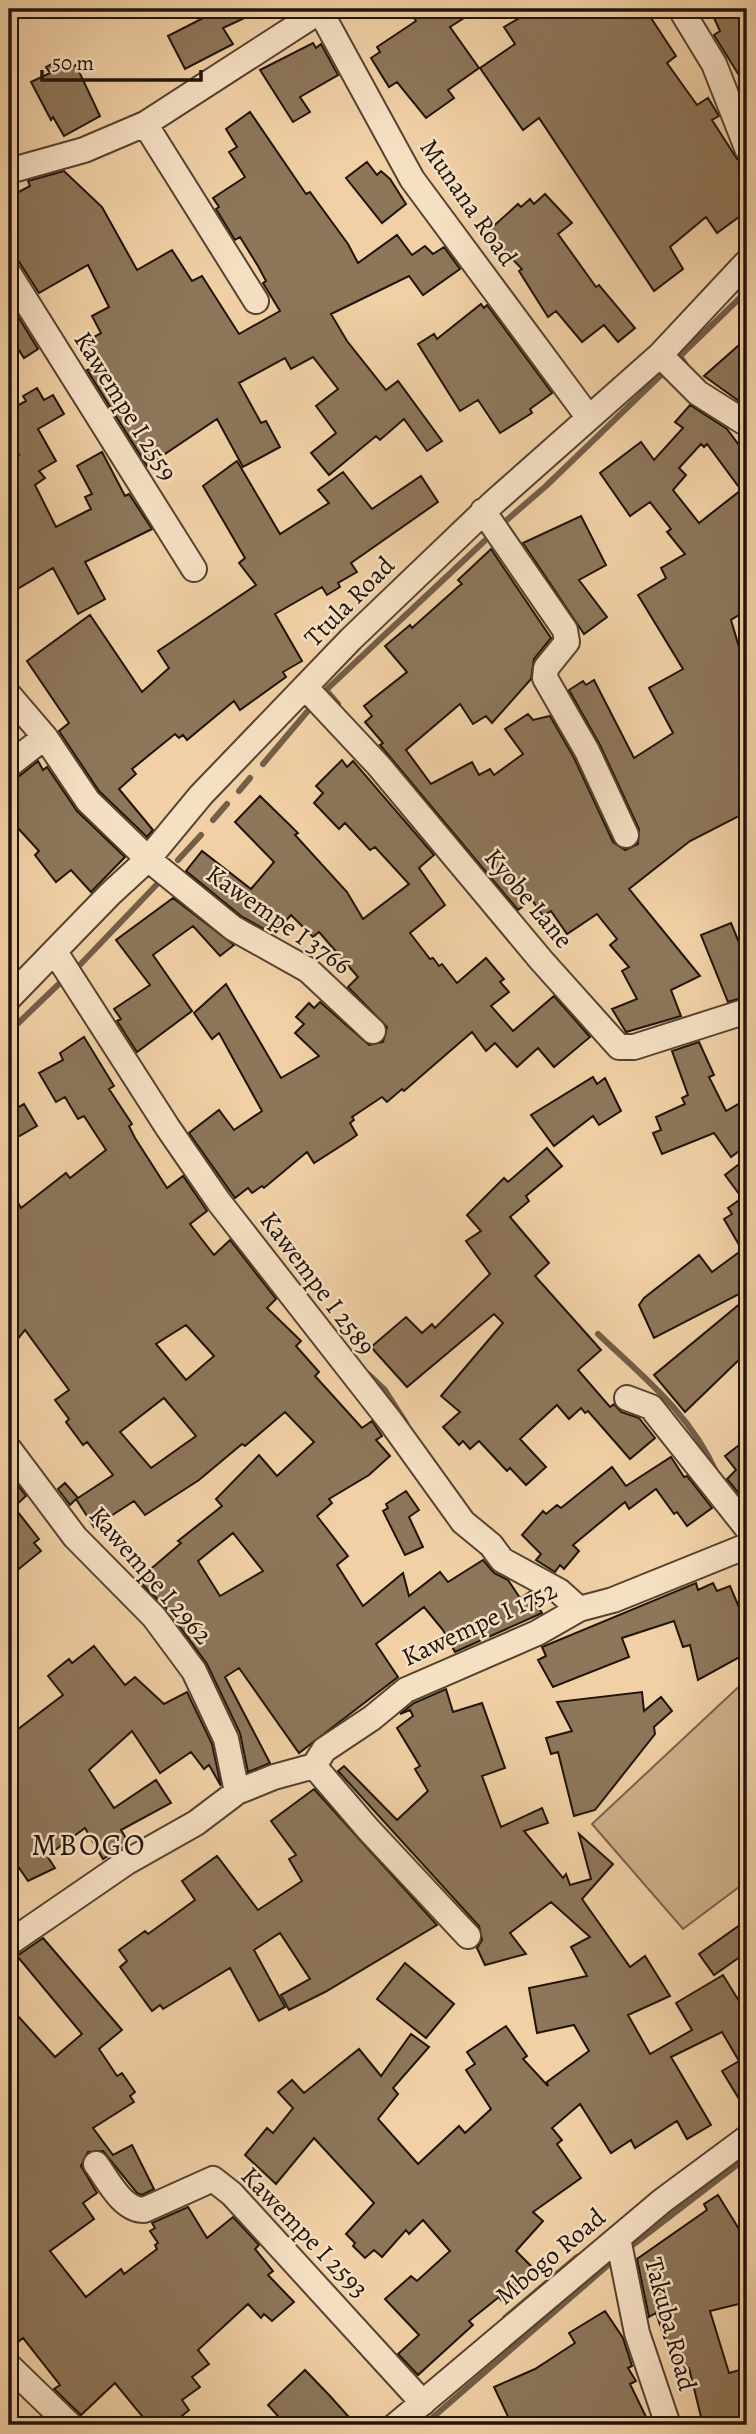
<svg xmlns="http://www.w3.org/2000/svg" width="756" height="2434" viewBox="0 0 756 2434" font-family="Alegreya,serif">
  <rect width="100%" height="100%" fill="#f1d0a5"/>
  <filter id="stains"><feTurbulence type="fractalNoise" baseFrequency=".00286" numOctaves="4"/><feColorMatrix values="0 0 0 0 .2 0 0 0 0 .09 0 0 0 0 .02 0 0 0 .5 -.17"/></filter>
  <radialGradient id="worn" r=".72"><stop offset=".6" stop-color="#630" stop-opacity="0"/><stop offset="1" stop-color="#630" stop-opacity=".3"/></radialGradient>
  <path fill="#cdb08a" stroke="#76624a" stroke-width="2" d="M747,1679V1881L683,1929L592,1824Z"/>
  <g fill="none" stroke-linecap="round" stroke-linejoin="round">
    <path stroke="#735e47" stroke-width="6" d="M687,367L680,356L747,291
      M501,525L546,486L662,374L667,377
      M338,704L326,690L493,533
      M263,764L312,706
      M239,791L250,778
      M213,820L227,804
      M178,860L201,835
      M75,970L162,879
      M9,1032L63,980L65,983
      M598,1334C641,1375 691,1414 716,1472
      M368,1374L385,1390L406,1423
      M626,2250L747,2157
      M505,2318L577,2257
      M378,2425L390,2416
      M424,2425L615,2259"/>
  </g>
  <path fill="#8d765a" stroke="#201409" stroke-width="2" fill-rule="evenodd" d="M206,9H264L223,28L233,44L185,69L168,36L209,15Z
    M408,9H478L450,27L479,68L448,90L454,98L426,118L397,82L389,87L371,58L380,52L377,47L416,21Z
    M535,9H641L647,17L649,15L676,56L667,63L697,105L708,98L719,116L712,120L737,159L747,163V211L717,233L706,217L670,247L683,269L654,291L539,118L523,130L480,68L515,44L504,27Z
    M710,9H747V88L714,35L720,31Z
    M313,43L316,48L321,44L338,75L300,97L310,112L293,122L260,70Z
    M61,59L67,69L76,65L100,116L64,136L53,117L51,120L31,82L50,73L46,67Z
    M250,112L306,194L310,192L348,244L358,263L397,235L412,255L425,246L433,254L444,247L460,269L423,295L409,276L331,314L347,341L386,390L398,381L442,441L427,451L404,419L380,440L376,436L329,475L311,453L336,433L316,406L338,389L313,357L291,369L285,358L239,383L261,423L266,421L280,447L243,467L217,419L147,466L87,370L99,363L87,341L101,333L92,316L109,307L88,265L39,293L9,246V197L30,186L28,181L64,171L102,207L137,270L172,250L192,281L202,276L239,334L280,311L263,283L266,281L258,266L240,237L235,240L216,209L219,207L213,198L245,177L229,152L237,147L226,129Z
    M367,162L377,175L381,171L390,179L406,204L382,223L346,178Z
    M545,194L572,223L558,234L596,287L599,285L635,328L618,342L604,325L582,342L556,311L548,317L519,271L522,269L487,232L518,204L521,207L530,199L534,204Z
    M9,302L38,349L24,358L9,335Z
    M481,304L484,308L487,305L552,393L530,409L532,413L500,433L478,400L460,411L418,344L434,334L437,339Z
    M747,338V401L743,404L704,376Z
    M37,388L44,400L53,395L64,414L38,429L56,461L39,471L45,478L35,485L56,527L91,509L85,497L92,494L77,466L102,452L125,496L129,494L152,529L85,562L105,599L78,614L53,568L9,594V461L19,455L13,445L18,442L9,424V410L26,401L23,396Z
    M690,405L727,429L747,456V610L731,620L747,674V812L690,841L629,889L700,976L671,990L681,1016L626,1032L612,1009L637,999L622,971L629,967L610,945L617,939L597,914L567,934L551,911L543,916L532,900L518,910L380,745L383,743L365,722L372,716L364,706L407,672L385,646L410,625L412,628L459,586L462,584L458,580L491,549L551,638L534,659L531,679L492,723L486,716L473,724L460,704L406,750L431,784L472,762L479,775L490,769L494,775L523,754L505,729L528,714L533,720L550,716L574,758L613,842L625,850L638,844L639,829L600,745L569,690L583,681L586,685L594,680L634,758L673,733L649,688L683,669L638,595L666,578L661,568L685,554L667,532L671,529L650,502L630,516L600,473L641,442L654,460L683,428L675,422ZM701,444L704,447L707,444L741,490L699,523L673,490L686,475L679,468Z
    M237,461L280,534L329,503L318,490L343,472L372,509L421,476L438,502L351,563L357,572L338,583L340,587L327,595L322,587L275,614L302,661L283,672L286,677L240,710L234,701L187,740L183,735L179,738L175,734L132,769L136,774L119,789L153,830L147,837L99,791L59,731L69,723L27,661L90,615L142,692L169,668L158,651L256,585L239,563L245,558L203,486Z
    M581,516L606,565L579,580L607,617L584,634L523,543Z
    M342,760L347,767L353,761L434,855L419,868L445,905L410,933L430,959L433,958L439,966L442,964L457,983L486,958L504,979L500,982L509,992L491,1006L513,1031L554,996L590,1037L554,1067L538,1048L517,1067L495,1043L486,1051L472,1032L404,1091L402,1089L387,1102L382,1097L352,1117L354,1120L350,1123L357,1135L350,1140L314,1163L307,1152L264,1188L262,1186L252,1193L248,1188L235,1198L189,1133L219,1110L234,1130L262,1111L219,1033L212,1039L194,1013L226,984L281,1078L319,1056L295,1033L304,1024L296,1017L309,1003L314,1008L320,1002L369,1045L383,1042L387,1027L348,987L358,977L319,932L313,937L291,915L276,932L268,924L264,929L241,916L186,871L202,851L251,889L274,862L235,822L260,796L298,833L295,835L347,892L363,919L409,884L375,847L370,850L345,823L339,829L314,803L323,793L316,786Z
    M38,761L43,770L47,767L77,811L125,857L91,892L71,870L56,882L35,855L39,851L16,826L9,833V780L18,777Z
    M173,898L234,945L220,956L193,926L153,955L192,1011L137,1052L117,1021L121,1019L114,1009L150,985L116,940Z
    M731,923L747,962V996L728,1002L701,935Z
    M84,1037L114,1086L109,1089L132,1124L129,1126L135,1138L167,1188L183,1176L207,1211L190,1224L214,1255L230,1240L276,1299L267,1308L301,1341L296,1346L319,1372L315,1376L362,1428L372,1421L382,1436L376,1440L390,1456L369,1475L329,1499L332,1503L317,1516L348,1556L337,1565L363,1606L403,1573L409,1596L440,1572L448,1582L483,1560L494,1573L508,1580L520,1598L530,1592L542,1613L455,1652L443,1630L424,1607L376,1644L398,1677L299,1753L239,1668L225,1677L270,1763L248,1772L240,1733L207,1664L166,1608L138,1580L181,1543L178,1541L222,1506L216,1499L259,1455L277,1476L314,1442L285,1412L245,1446L242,1444L199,1480L145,1515L134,1501L94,1527L76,1499L70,1505L58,1489L65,1483L78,1498L113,1475L87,1442L83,1445L66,1422L69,1419L55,1400L69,1390L25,1330L9,1350V1187L21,1208L66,1173L70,1178L106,1150L84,1116L78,1119L65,1097L56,1102L39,1073L63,1060L60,1053ZM186,1325L214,1356L186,1380L156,1344ZM164,1398L196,1436L151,1468L120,1432ZM233,1533L263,1571L220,1596L198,1561Z
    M699,1042L714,1075L709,1077L726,1111L747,1099V1145L731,1157L714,1133L662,1154L653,1133L661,1130L656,1117L685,1104L682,1098L688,1095L672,1051Z
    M593,1077L597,1084L605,1078L621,1111L599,1125L593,1116L554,1146L531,1115Z
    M24,1104L37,1126L9,1142V1113Z
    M547,1148L562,1166L526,1196L529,1201L510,1217L549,1263L535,1276L601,1350L578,1370L610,1407L614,1404L621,1412L639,1418L655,1438L630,1459L588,1411L585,1413L581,1408L569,1419L557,1405L520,1439L546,1467L526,1485L510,1468L507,1471L479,1441L470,1449L463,1441L459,1445L443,1427L460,1412L441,1396L503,1323L494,1314L407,1387L371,1347L406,1317L422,1333L432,1324L435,1328L490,1274L466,1241L481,1231L467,1215L504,1178L508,1182Z
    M747,1158V1290L654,1338L639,1305L644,1298L699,1255L712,1272L742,1250L724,1219L732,1214L728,1208L742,1198L725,1175Z
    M747,1298V1352L685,1412L654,1375Z
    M747,1439V1490L741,1496L727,1479L736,1470L725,1456Z
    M671,1457L684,1477L687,1476L712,1508L687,1526L677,1512L674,1514L656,1489L629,1509L625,1502L573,1545L579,1551L564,1569L560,1565L555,1572L536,1560L541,1554L522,1535L543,1511L546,1514L557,1505L561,1508L612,1467L626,1486Z
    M16,1483L26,1496L14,1507L39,1539L34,1543L41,1551L9,1577V1490Z
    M406,1491L419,1510L409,1517L423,1547L405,1555L383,1511L388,1508L386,1504Z
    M696,1583L698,1590L713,1583L717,1591L730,1586L747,1626V1653L698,1680L690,1645L683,1647L674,1621L622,1638L629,1657L553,1687L538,1660L546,1656L542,1647Z
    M94,1646L125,1685L135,1677L164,1704L187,1692L212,1744L221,1786L209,1765L204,1769L191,1752L160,1773L132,1731L89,1770L114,1808L156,1780L171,1803L121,1830L129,1843L103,1859L85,1828L47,1856L55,1868L28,1881L9,1853V1736L63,1695L48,1676L69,1659L72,1663Z
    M446,1689L453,1712L482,1703L505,1768L482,1776L501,1827L542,1808L548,1823L524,1831L563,1878L566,1874L570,1885L591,1879L579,1834L613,1864L582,1899L630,1967L645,1956L670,1996L628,2015L650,2054L692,2030L676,2003L723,1975L747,2014V2112L722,2071L739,2061L722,2032L671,2057L711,2125L687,2139L677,2121L635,2148L631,2140L611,2153L580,2104L552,2128L562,2140L557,2144L581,2178L533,2212L543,2221L516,2251L534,2269L501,2300L499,2297L469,2321L473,2325L418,2375L398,2354L419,2335L385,2299L411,2276L417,2281L450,2251L423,2220L409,2234L406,2230L382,2257L374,2250L365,2258L353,2246L355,2243L346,2234L374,2203L314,2138L276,2184L245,2155L267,2128L273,2133L293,2108L278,2092L292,2080L304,2093L359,2049L381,2076L411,2034L429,2047L393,2088L398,2094L378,2119L418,2164L459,2126L465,2133L491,2109L466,2070L475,2064L467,2052L506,2026L527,2056L523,2059L548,2086L547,2082L589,2051L574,2025L537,2033L529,1988L587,1976L571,1947L590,1937L551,1902L510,1933L526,1954L485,1965L477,1948L482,1940L479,1926L338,1771L344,1766L397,1820L428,1791L415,1769L420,1766L397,1728L413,1716L410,1710L400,1714L414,1703Z
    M642,1692L644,1711L661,1697L672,1711L654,1727L655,1734L595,1810L574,1816L558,1752L551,1754L546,1738L572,1731L557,1702Z
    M314,1789L437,1925L325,1992L289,2010L281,1995L310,1979L280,1933L254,1950L285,2007L259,2021L230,1968L163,2009L160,2005L152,2011L120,1967L127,1961L119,1950L145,1931L148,1934L195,1900L182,1881L217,1856L258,1910L302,1881L289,1859L296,1855L271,1821Z
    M747,1920V1952L714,1975L699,1954Z
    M43,1938L122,2030L99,2049L117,2076L122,2073L135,2092L130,2096L134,2102L93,2128L113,2155L132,2145L154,2189L142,2195L137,2193L103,2151L88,2152L81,2166L97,2193L83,2203L94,2219L50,2251L86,2297L121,2269L124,2274L157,2249L155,2245L158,2243L150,2231L155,2228L152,2223L188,2207L207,2238L233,2217L259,2245L255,2249L273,2271L268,2275L294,2302L272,2321L264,2314L261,2318L248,2304L198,2350L209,2364L192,2377L200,2387L182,2400L189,2410L171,2425H159L152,2417L146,2421L115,2383L81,2415L54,2389L60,2385L23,2338L9,2349V2006L55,2057L82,2034L17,1956Z
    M405,1963L454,2004L426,2038L377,1999Z
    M718,2195L747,2242V2302L710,2311L729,2373L747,2368V2423L738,2425H703L689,2368L676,2372L656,2313L649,2317L637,2259L707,2210L704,2204Z
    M605,2311L623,2338L632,2366L628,2368L636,2381L630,2384L650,2425H512L494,2387L535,2369L575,2343L569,2333Z
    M305,2370L330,2396L356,2425H286L268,2405Z"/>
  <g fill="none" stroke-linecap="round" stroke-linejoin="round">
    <g stroke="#544330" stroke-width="28">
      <path id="minor" d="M319,9L412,179L589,418
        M683,13L714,64L747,148
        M145,124L256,301
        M9,171L84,150L145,124L320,11
        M9,274L194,569
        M660,355L698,393L747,424
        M483,511L565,630L567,642L546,668L545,678L587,751L626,835
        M305,687L379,766L541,960L619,1047H634L747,1011
        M9,695L45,737L88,801L148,859L233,928L308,970L373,1031
        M9,765L45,737
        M55,952L168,1128L219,1202L391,1422L463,1522L491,1545L502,1560L559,1591L579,1609
        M9,998L110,894L148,859L201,795L351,639L493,503L660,355L747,262
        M627,1398L651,1407L747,1528
        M9,1449L75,1537L154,1617L194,1671L226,1739L237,1792
        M314,1766L368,1829L468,1936
        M9,1943L127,1862L196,1823L237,1792L274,1777L314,1766L324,1750L372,1718L406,1690L537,1633L579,1609L613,1600L747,1546
        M96,2164C108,2180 122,2210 144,2210L213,2179L232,2194L423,2403
        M618,2238L637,2333L668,2425
        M9,2366L70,2425
        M396,2425L662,2201L747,2138"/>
    </g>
    <use href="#minor" stroke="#f6e0c4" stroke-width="24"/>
  </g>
  <g text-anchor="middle" stroke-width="5" stroke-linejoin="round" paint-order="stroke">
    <g font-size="26" fill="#201409" stroke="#f6e0c4">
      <text transform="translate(469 202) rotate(55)" y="9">Munana Road</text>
      <text transform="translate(126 406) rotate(58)" y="9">Kawempe I 2559</text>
      <text transform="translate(349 601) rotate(-45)" y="9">Ttula Road</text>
      <text transform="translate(529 898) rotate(50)" y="9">Kyobe Lane</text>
      <text transform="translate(279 919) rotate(35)" y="9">Kawempe I 3766</text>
      <text transform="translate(318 1283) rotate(53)" y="9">Kawempe I 2589</text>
      <text transform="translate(151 1575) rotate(49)" y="9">Kawempe I 2962</text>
      <text transform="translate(479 1623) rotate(-25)" y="9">Kawempe I 1752</text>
      <text transform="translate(305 2232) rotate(46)" y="9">Kawempe I 2593</text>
      <text transform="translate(550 2256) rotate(-40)" y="9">Mbogo Road</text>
      <text transform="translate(671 2324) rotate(75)" y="9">Takuba Road</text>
    </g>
    <g font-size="30" letter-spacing="2" fill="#201409" stroke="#f6e0c4">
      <text x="89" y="1855">MBOGO</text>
    </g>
  </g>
  <rect width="756" height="2434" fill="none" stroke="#f1d0a5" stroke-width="35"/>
  <rect x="10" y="10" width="735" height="2413" fill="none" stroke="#201409" stroke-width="3.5"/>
  <rect x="18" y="18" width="721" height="2399" fill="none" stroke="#201409" stroke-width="2"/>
  <path d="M42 70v10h159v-10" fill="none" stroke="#201409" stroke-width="3.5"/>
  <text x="52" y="70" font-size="21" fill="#201409" stroke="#f6e0c4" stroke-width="5" paint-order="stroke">50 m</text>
  <rect width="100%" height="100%" filter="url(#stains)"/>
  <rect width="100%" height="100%" fill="url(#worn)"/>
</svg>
